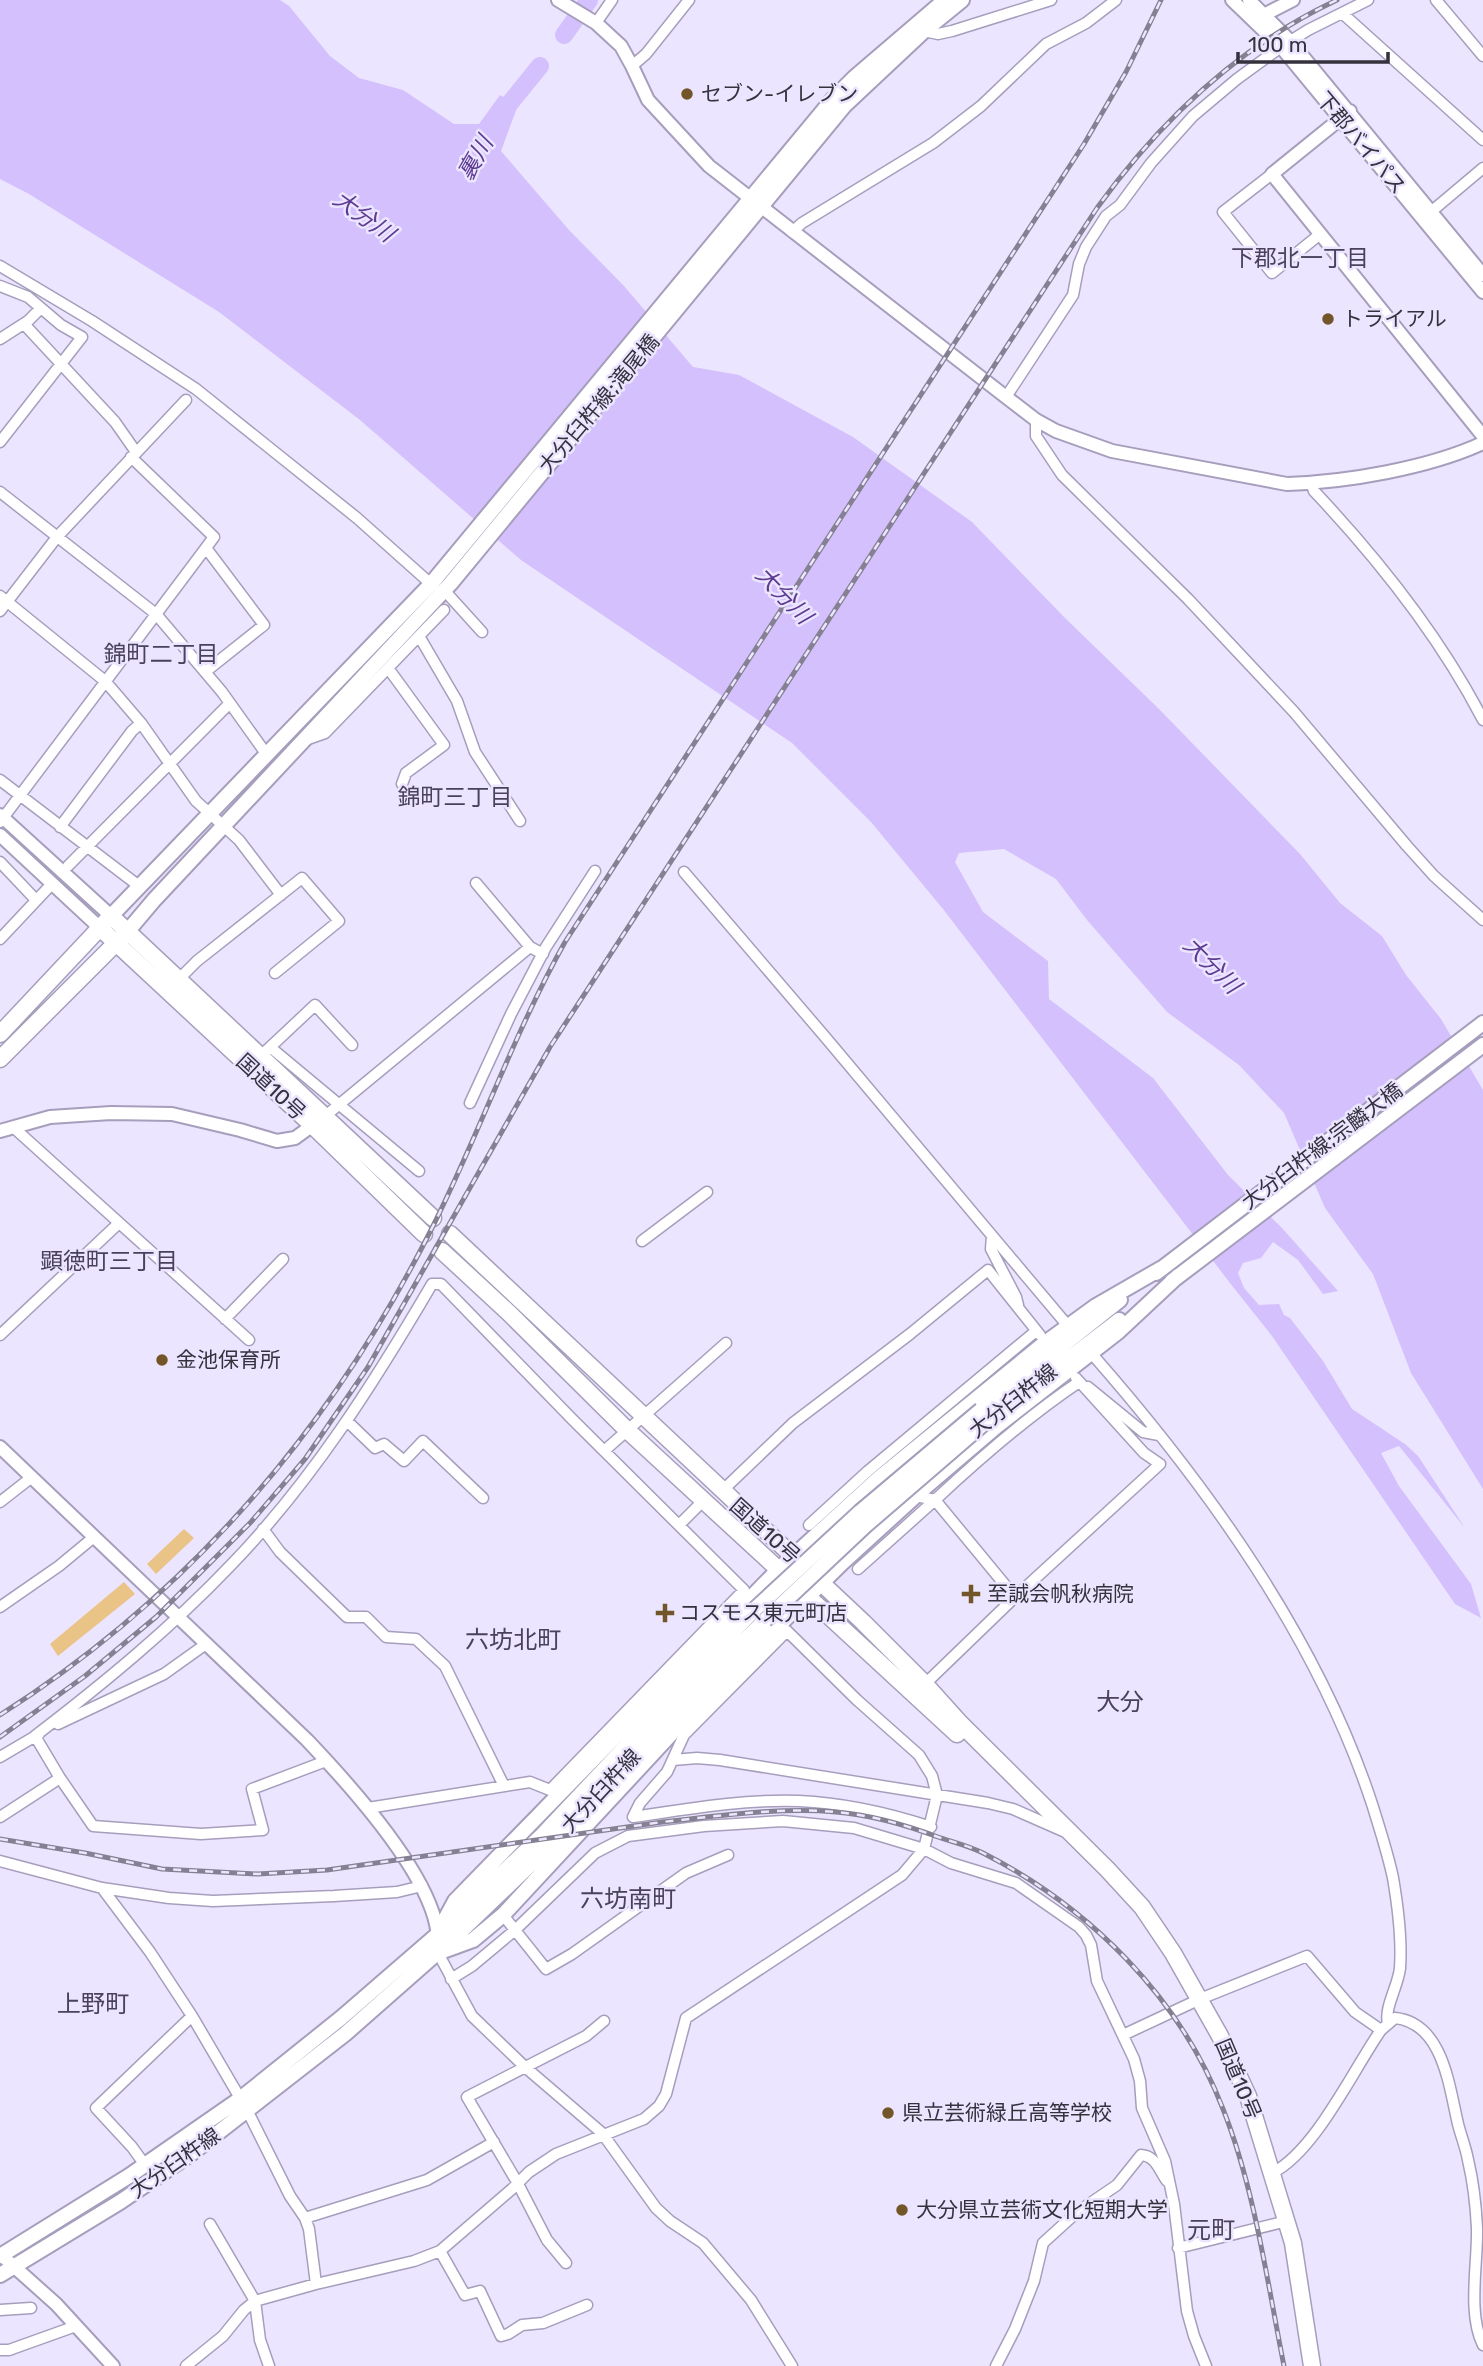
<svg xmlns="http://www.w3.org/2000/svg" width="1483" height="2366" viewBox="0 0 1483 2366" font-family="Rubik,'Noto Sans JP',sans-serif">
  <rect width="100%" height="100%" fill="#ece5ff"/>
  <path fill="#eac387" d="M184,1529L194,1538L156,1574L147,1564Z
    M124,1582L135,1594L58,1656L50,1644Z"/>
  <path fill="#d3c0fd" d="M0,0H280L289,6L330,56L359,78L403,90L454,124H479L500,95L518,105L501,151L569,230L624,286L693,367L739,375L853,437L972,522L1065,618L1159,709L1300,854L1340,903L1382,936L1406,975L1441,1019L1483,1090V1489L1411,1373L1373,1274L1325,1208L1284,1113L1239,1065L1167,1012L1087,920L1056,879L1004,849L959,853L955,862L983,912L1048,961L1049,999L1153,1078L1228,1175L1282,1228L1338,1291L1323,1294L1298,1260L1273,1242L1261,1258L1243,1263L1238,1273L1244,1288L1259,1305L1279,1304L1284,1315L1290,1318L1323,1361L1352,1409L1405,1444L1418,1456L1465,1528L1399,1446L1381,1453L1399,1486L1471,1584L1481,1618L1455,1604L1272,1336L1230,1283L943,909L871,822L792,743L521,560L360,420L219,312L29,194L0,179Z"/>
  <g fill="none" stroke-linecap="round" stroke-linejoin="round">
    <path stroke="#d3c0fd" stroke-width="18" d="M564,35L589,0
      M497,119L540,66"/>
    <path stroke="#c7c1d8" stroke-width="10" stroke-dasharray="10 5" stroke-linecap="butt" d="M628,1836L633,1817"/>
    <g stroke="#a69ebc" stroke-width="13">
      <path id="minor" d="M1436,0L1483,56
        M1342,13L1483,140
        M596,23L612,0
        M924,31L938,34L952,31L1051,0
        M632,66L646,54L689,0
        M1272,174L1223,212L1272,273L1319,235
        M1426,216L1483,168
        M792,232L802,223L933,143L981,106L1046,44L1086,23L1116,0
        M0,266L92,321L196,389L357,518L431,584
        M0,286L28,297L61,325L82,337L0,442
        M24,324L115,422L136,452
        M0,339L28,321L41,308
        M1006,397L1073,295L1079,264L1086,247L1106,216L1120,205L1151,163L1193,116L1237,79L1281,47L1308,30L1368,0
        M1036,420V436L1062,475L1188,599L1294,712L1407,846L1434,876L1483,920
        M1311,483L1314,491C1379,560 1439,635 1483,720
        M0,492L156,614L222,692L267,755
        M444,590L482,632
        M0,596L105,681L141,723L196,801L239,840L281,895
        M0,611L57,537L186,400
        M419,636L457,701L475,752L520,821
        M388,668L444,745L406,773L402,784
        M205,672L264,625L206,548
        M305,740L325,733L444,610
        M0,780L139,886
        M0,822L214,537L131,457
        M60,827L132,731L141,723
        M0,862L36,900
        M68,866L229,704
        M684,872L826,1038L1068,1326
        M476,883L530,947L543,954
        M0,939L48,888
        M178,980L197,961L302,878L339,921L275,973
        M270,1047L419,1171
        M266,1051L315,1005L352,1045
        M470,1103L511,1014L546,947L595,871
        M324,1117L530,947
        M13,1127L249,1340
        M992,1236L991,1249L1016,1297L1018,1305
        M642,1241L707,1192
        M225,1319L283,1259
        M0,1335L119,1223
        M1092,1354C1207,1485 1319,1640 1373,1807C1380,1830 1388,1854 1393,1878C1398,1907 1402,1939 1400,1968C1398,1987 1384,2007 1388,2024
        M1088,1387L1143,1432L1159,1435
        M347,1421L375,1448L384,1444L404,1461L423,1441L483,1498
        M604,1451L726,1343
        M722,1491L793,1423L910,1334L988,1270L1040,1335
        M916,1496L935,1500C980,1458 1027,1417 1079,1382
        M0,1502L32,1477
        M679,1525L704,1500
        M809,1525L868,1471L1036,1331
        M263,1529L280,1552L347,1617H366L386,1637L416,1639L445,1666L504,1786
        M858,1569L935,1500L1015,1597
        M0,1607L59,1566L94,1537
        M925,1684L1015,1597L1160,1464L1144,1453L1076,1378
        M58,1724L164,1674L206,1644
        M0,1757L39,1734
        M673,1760L697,1758L720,1760L988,1803L1013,1809L1063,1831
        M326,1761L252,1789L263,1830L201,1834L93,1826L60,1778L35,1736C104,1683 171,1628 231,1565C312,1481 374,1383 432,1284H441L572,1419L744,1590L550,1790L530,1782L368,1808
        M0,1817L60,1778
        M633,1817C688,1809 744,1799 799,1801C844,1803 888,1813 931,1827
        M0,1861L102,1888L169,1898L213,1901L334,1896L397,1892L422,1886
        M102,1888L150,1952L192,2016L247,2110L290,2196L305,2218L309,2229L316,2284
        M503,1915L546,1969L572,1954L686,1873L728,1855
        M438,1953L472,2016L525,2067L602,2133L656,2208L670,2221L703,2243L751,2300L792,2366
        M451,1979L472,1966L515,1930L595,1853L628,1836L704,1826L783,1821L854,1828L924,1849L951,1863L1016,1883L1079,1927L1086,1935L1091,1945L1097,1981L1134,2059L1140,2081L1142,2108L1165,2161L1174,2204L1187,2311L1194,2336L1206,2366
        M1123,2035L1200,1999L1307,1956L1355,2012L1381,2030
        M145,2165L132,2147L96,2108L192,2016
        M1272,2173C1315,2152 1353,2070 1381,2030L1395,2018C1443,2023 1449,2086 1458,2124C1461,2136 1466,2148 1468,2160C1473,2181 1476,2207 1477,2228C1478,2263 1467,2313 1483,2345
        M305,2218L427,2180L494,2142
        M210,2224L255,2301L260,2340L269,2366
        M1178,2248L1287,2221
        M440,2251L465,2295L480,2291L501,2336L508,2334L522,2325L543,2323L587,2305
        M566,2263L547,2240L517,2182L467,2097L586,2036L604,2021
        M0,2310L31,2308
        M0,2350H9L76,2326
        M186,2366L223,2336L244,2310L255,2301L316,2284L414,2261L440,2251L512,2189L529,2172L556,2154L644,2119L659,2106L666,2094L686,2018L902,1875L924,1849L937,1795L932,1776L919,1755L857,1700L787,1631L684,1735L667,1772L640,1803L633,1817
        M996,2366L1015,2329L1034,2281L1043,2243L1076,2213L1117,2185L1141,2155C1156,2156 1159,2170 1167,2181"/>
    </g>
    <g stroke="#a69ebc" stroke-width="16">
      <path id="tertiary" d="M558,0L596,23L621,46L632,66L648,100L709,166L1006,397L1036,420L1056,431L1112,451L1287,484C1347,482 1429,468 1483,443
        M1232,0L1281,47L1483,292
        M1249,0L1291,42L1483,275
        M1258,18L1293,0
        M1350,111L1272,174L1483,436
        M0,815L111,916
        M0,835L100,928
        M0,1131L50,1117L111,1113L172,1114L240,1130L277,1141L295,1138L320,1120
        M0,1447L307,1740C347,1782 438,1881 438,1941
        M0,2254L56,2304L113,2366"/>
    </g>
    <g stroke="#a69ebc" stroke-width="18">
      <path id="primary" d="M111,916L431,584L833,99L855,77L945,0
        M127,932L154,900L451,583L844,106L924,31L962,0
        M1156,1273L1483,1023
        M1172,1281L1483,1045
        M981,1410L1120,1300
        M989,1419L1119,1320
        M443,1923L455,1901L779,1569L879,1478L1041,1346L1096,1306L1162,1268
        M443,1951L473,1940L503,1915L697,1706L842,1563L922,1490L997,1426L1118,1332L1178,1276
        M0,2256L129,2176L240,2099L341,2018L438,1934L542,1835L754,1610
        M0,2275L120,2202L192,2153L345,2034L454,1938L551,1845L680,1705L765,1620"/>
    </g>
    <g stroke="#a69ebc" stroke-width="19">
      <path id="trunk" d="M100,928L313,1126L424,1234
        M0,1034L111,916L433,1218
        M0,1059L122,937
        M450,1234L863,1622L925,1684L961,1724L1107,1869L1142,1907L1173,1953L1220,2036L1248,2096L1293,2243L1312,2366
        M442,1251L508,1312L627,1430L957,1734"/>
    </g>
    <use href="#minor" stroke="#fff" stroke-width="10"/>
    <use href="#tertiary" stroke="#fff" stroke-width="12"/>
    <use href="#primary" stroke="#fff" stroke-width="14"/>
    <use href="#trunk" stroke="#fff" stroke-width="16"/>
    <g stroke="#858092" stroke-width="5">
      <path id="rail" d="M0,1715C190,1594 330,1430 431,1230C479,1135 513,1035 565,942L1084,144L1126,72L1161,0
        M0,1737L85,1676L156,1617L251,1522L305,1459L368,1367L550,1047L1097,208C1160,121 1239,46 1337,0
        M0,1839L85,1853L162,1869L258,1874L327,1870L662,1822C719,1816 779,1807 836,1812C871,1815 906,1825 938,1837C953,1842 969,1846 983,1853C1089,1907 1180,1997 1223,2109C1255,2190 1267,2281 1284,2366"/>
    </g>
    <use href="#rail" stroke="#ece5ff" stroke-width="2.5" stroke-dasharray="8" stroke-linecap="butt"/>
    <g stroke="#a69ebc" stroke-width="18" stroke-linecap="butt">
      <path id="primary-bridge" d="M754,1610L860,1512L981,1410
        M765,1620L866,1525L989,1419"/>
    </g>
    <use href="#primary-bridge" stroke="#fff" stroke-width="14"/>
  </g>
  <g fill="#725629" stroke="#ece5ff" stroke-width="2.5">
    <circle cx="687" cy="94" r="7"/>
    <circle cx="1328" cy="319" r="7"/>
    <circle cx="162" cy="1360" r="7"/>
    <path d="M967.5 1583.5h7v7h7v7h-7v7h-7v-7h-7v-7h7z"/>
    <path d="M661.5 1602.5h7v7h7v7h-7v7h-7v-7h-7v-7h7z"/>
    <circle cx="888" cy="2113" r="7"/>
    <circle cx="902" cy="2210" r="7"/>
  </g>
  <g text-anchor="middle" stroke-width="5" stroke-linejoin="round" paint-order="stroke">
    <g font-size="21" fill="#35313d" stroke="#ece5ff" text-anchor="start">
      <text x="701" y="101">セブン-イレブン</text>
      <text x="1342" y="326">トライアル</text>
      <text x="176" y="1367">金池保育所</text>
      <text x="987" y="1601">至誠会帆秋病院</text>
      <text x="679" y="1620">コスモス東元町店</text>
      <text x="902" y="2120">県立芸術緑丘高等学校</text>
      <text x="916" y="2217">大分県立芸術文化短期大学</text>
    </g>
    <g font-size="21" fill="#35313d" stroke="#ece5ff">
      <text transform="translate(1361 143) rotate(50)" y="7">下郡バイパス</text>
      <text transform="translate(599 404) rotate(-50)" y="7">大分臼杵線;滝尾橋</text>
      <text transform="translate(271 1087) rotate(43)" y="7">国道10号</text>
      <text transform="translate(1322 1146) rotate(-37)" y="7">大分臼杵線;宗麟大橋</text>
      <text transform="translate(1013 1401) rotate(-38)" y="7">大分臼杵線</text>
      <text transform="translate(765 1531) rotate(42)" y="7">国道10号</text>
      <text transform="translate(601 1791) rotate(-47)" y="7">大分臼杵線</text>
      <text transform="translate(1238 2079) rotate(67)" y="7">国道10号</text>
      <text transform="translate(175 2163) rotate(-35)" y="7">大分臼杵線</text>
    </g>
    <g font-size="23" font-style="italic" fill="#5d3b92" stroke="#ece5ff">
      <text transform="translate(475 158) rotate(-60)" y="8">裏川</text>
      <text transform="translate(364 216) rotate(36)" y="8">大分川</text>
      <text transform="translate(784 595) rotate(46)" y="8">大分川</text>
      <text transform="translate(1212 965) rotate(45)" y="8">大分川</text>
    </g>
    <g font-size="23" fill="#4a425c" stroke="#ece5ff">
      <text x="1300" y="266">下郡北一丁目</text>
      <text x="161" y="662">錦町二丁目</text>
      <text x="455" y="805">錦町三丁目</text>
      <text x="109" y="1269">顕徳町三丁目</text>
    </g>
    <g font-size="24" fill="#4a425c" stroke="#ece5ff">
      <text x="513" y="1648">六坊北町</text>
      <text x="1120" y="1710">大分</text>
      <text x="628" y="1907">六坊南町</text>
      <text x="93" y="2012">上野町</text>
      <text x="1211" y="2238">元町</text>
    </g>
  </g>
  <path d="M1238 52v10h150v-10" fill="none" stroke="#35313d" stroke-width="3.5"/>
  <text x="1248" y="52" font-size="21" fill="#35313d" stroke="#ece5ff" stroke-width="5" paint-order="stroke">100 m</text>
</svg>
